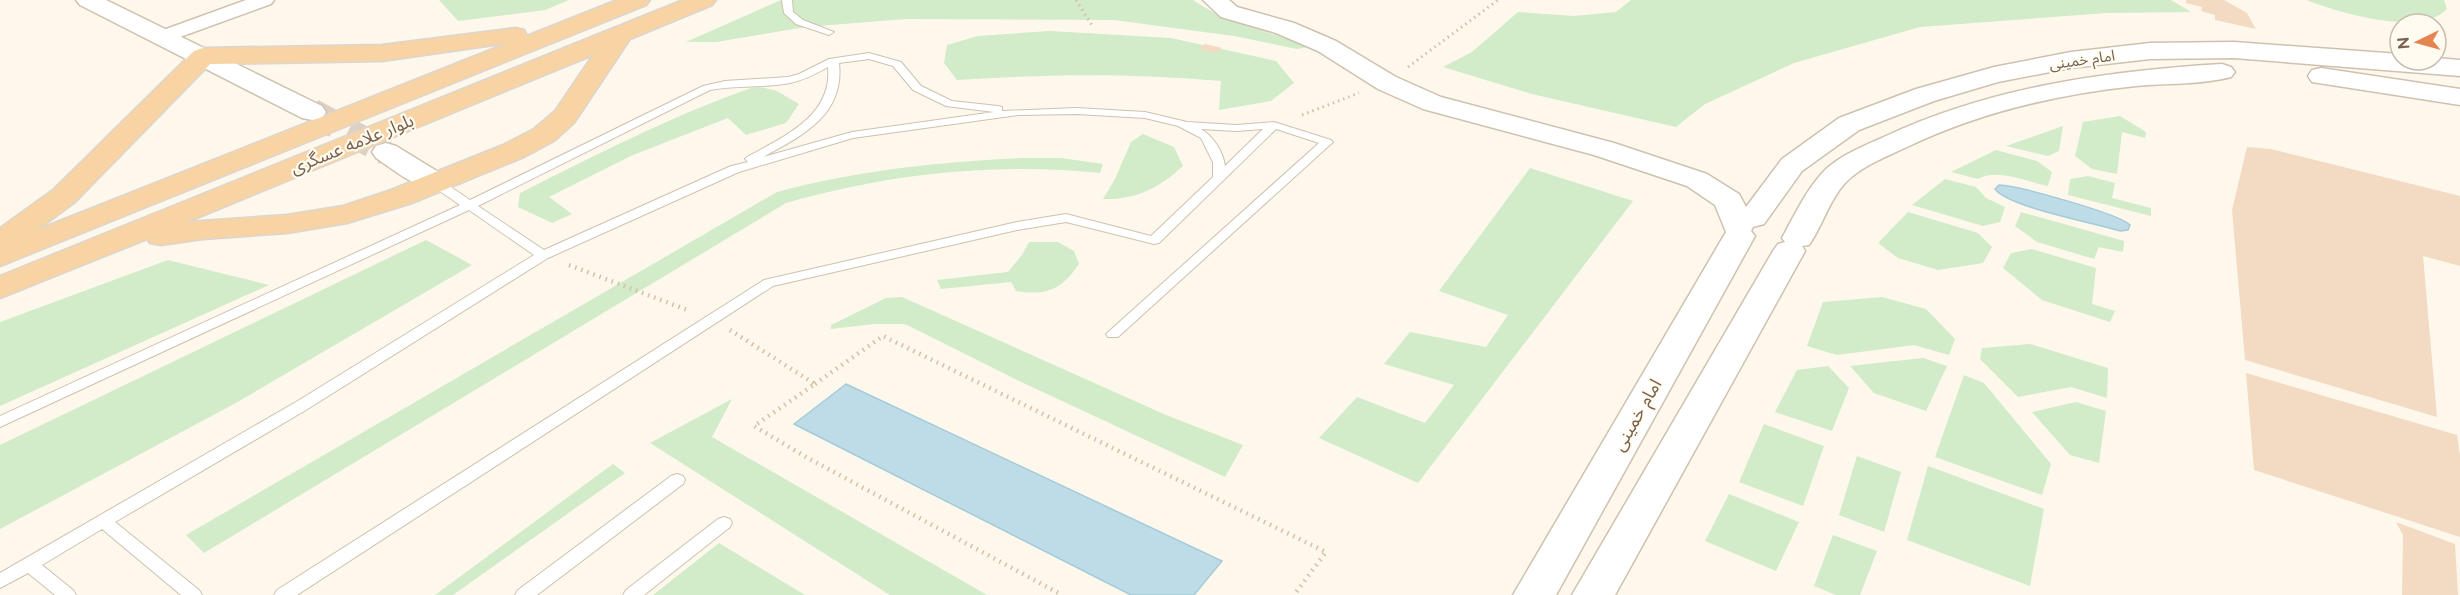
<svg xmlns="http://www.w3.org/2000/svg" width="2460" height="595" viewBox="0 0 2460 595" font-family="Raleway,'Noto Sans Arabic',sans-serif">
  <rect width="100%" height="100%" fill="#fdf8eb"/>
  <path fill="#d2ebc8" d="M439,0H569L545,10L458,21Z
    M781,0H1193C1226,24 1271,31 1308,47L1297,49L1234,36L1114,20L906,19L806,27L716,42H686Z
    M1631,0H2171L2191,12L2106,13L1920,27L1794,63L1705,104L1676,127L1532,94L1443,67L1472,52L1518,12L1574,16L1616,12Z
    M2307,0H2444L2447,9C2421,37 2339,13 2307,0Z
    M1050,31L1171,38L1276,61L1294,83L1271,101L1219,110L1221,81C1133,73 1046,74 957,80L944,63L947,45L978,36Z
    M757,86L777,91L799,104L786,123L746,135L728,118L633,155L549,197L572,214L552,223L518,207L520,193C598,154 675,114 757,86Z
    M2120,116L2146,132L2145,138L2122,132L2117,174L2092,169L2075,156L2083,122Z
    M2063,126L2059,151L2048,156L2006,146Z
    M1143,134L1174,147L1183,166C1159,188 1136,200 1103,199L1115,179L1131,142Z
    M1996,150L2037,161L2052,172L2048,186C2027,182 1997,168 1978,179L1951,172Z
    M1023,158H1061L1103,164L1100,173C994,162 887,174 786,203L204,553L186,535L777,192C859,170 939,162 1023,158Z
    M1530,168L1633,201L1418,483L1319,438L1357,397L1425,423L1454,385L1384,364L1410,332L1486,347L1508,315L1439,291Z
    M2088,176L2115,183L2112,198L2151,208V216L2068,195L2070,179Z
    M1945,179L1976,187L1986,198L2005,207L2000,222L1983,226L1912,205Z
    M1908,212L1978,233L1992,247L1983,263L1938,270L1898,258L1878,243Z
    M2021,212L2124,241L2123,252L2099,247L2094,259L2037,242L2015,226Z
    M426,240L472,265L234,404L0,529V445Z
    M1029,242H1058L1074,251L1079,264C1061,290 1047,296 1016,291L1011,282L941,289L937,280L1008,272L1022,255Z
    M2032,249L2096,268L2092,304L2115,311L2110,322L2042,300L2003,268L2011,253Z
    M168,260L269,285L0,406V322Z
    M902,297L1166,415L1243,445L1225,477L1017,380L905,324H874L831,329V325L886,298Z
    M1882,297L1926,309L1955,339L1949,355L1914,345L1837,355L1807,346L1823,302Z
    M2030,344L2108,368L2107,398L2071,387L2018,397L1980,359L1982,348Z
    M1923,358L1947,366L1926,411L1874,393L1850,366Z
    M1828,366L1849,388L1832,431L1775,412L1797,370Z
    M1964,375L1984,383L2051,464L2042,495L1935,457Z
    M732,399L712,437L987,595H890L650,443Z
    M2076,402L2106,411L2099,463L2070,455L2032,412Z
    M1764,424L1824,446L1803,506L1739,482Z
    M1857,456L1901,472L1884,532L1839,515Z
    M613,464L625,473L453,595H435Z
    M1928,466L2044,509L2030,586L1907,540Z
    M1729,494L1799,522L1776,571L1705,541Z
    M1833,535L1877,551L1860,595H1836L1814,586Z
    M719,543L805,595H653Z"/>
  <path fill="#bedce7" stroke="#a4cbd9" stroke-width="1.5" d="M1999,185C2016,185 2120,214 2130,225L2128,230L2120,231C2094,223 2008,207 1995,189Z
    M846,384L1222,561L1194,595H1131L794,424Z"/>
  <path fill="#f2dbc2" d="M2186,0H2224L2247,13L2256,29L2215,20V15L2201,11L2202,7L2186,3Z
    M1205,44L1222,48L1216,53L1199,49Z
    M2247,147L2271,149L2460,196V266L2423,256L2437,417L2245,360L2232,210Z
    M2246,373L2457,435L2460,456V537L2254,470Z
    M2396,522L2455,544L2458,595H2402L2403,535Z"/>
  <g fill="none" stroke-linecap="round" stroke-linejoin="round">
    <path stroke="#dcd2c4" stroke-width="27" stroke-dasharray="27 14" stroke-linecap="butt" d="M312,112L386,152"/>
    <g stroke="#cfc1af" stroke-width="2">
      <path id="service" d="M782,0H792L793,12L803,20L834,32L829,35L796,24L784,13Z
        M869,53L901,62L921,86L952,101L998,106L1002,107V111L1077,108L1145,112L1187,122L1236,125L1274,122L1331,140L1333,142L1118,337H1108L1106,334L1319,143L1276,129L1159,243L1154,244L1066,222L1017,230L773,286L297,595H274L277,590L764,280L1017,222L1066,214L1151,236L1213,177V162L1201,138L1178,126L1145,118L1077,114L1018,115L853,138L739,172L548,258L306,410L115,522L199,590L202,595H181L102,529L42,565L73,590L76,595H55L28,573L0,588V573L296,402L534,255L469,210L0,427V416L460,205L431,185L429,182L431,179H439L470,200L703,86L725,81L788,77L799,74L829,59ZM869,59L893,66L913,90L946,106L994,112L852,132L763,157C802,136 845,115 839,63ZM828,67C833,116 783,137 747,157L745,159L748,162L731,166L544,250L478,206L710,90C737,85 764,88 790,83C804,80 816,74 828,67ZM1201,129L1236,131L1263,129L1225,166C1223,151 1213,136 1201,129Z
        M677,474L683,476L685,480L683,484L537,595H515L518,590L671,476Z
        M724,517L730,519L732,523L730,527L644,595H623L626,590L718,519Z"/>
    </g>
    <g stroke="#cfc1af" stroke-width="3">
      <path id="minor" d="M246,0H274L271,4L169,41H155L152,37L155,33Z"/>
    </g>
    <g stroke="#cfc1af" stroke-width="3">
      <path id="tertiary" d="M76,0H106L322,106L326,112L322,118L312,120L302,118L80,5Z
        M1203,0H1229L1237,7L1294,23L1336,41L1396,77L1441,97L1614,143L1707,174L1739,194L1746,207L1782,159L1839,118L1916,89L1994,67L2071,52L2150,43L2234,42L2400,54V60H2436V58L2460,60V76L2234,58L2150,59L2071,68L1998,82L1934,101L1859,130L1802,171L1764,224L1753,227L1751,231L1755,236L1556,595H1513L1726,232L1715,205L1687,186L1594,155L1423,109L1378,89L1318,51L1276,33L1221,17Z
        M2222,64L2231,67L2235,72L2231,77C2201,85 2167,83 2136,86C2058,94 1981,112 1909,146C1888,156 1863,165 1846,182C1829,200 1823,225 1809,245L1802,246L1805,251L1615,595H1572L1773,251L1778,244L1785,242L1782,238C1795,214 1807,188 1826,169C1843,154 1866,145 1886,136C1992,87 2106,71 2222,64Z
        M2321,68L2460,89V105L2312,82L2308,76L2312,70Z
        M386,143L396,146L445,176L450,182L445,188C421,194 396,171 376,158L372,152L376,146Z"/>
    </g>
    <g stroke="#dcd6d1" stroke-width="3">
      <path id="trunk" d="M617,0H650L646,5L0,266V228L53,190L194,51L203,48L382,45L515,28L524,30L527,36ZM508,43L37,230L75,202L210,64L382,61Z
        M683,0H716L712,5L630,39L574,123L554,141L524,157L412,203L347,223L287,233L203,239L161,245L150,243L147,239L0,298V276ZM593,55L555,111L534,129L503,145L391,190L343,206L287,215L187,222Z"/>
    </g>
    <path stroke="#d8bea4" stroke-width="3" stroke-dasharray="1.5 4" stroke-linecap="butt" d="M1076,0L1093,27
      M1408,67L1498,0
      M1302,115L1359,93"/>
    <path stroke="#d8bea4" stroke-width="4.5" stroke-dasharray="1.5 5" stroke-linecap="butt" d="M569,265L690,311
      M730,330L815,384L754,426L806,457L1062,595
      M815,384L883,336L1326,552L1294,595"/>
    <use href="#service" fill="#fff" fill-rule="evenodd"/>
    <use href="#minor" fill="#fff" fill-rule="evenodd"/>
    <use href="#tertiary" fill="#fff" fill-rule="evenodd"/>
    <use href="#trunk" fill="#f8d3a3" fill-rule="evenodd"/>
  </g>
  <g text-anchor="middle" stroke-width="4.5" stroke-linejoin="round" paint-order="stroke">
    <g font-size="15" fill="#78614d" stroke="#fffbf1">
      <text transform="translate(2082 60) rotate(-8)" y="5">امام خمینی</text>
    </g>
    <g font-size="18" fill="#78614d" stroke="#fffbf1">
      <text transform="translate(352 144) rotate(-22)" y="6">بلوار علامه عسگری</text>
      <text transform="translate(1637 415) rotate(-60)" y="6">امام خمینی</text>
    </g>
  </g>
  <g transform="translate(2418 42) rotate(265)"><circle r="28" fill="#fffbf1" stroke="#c9bdaf" stroke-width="1.5"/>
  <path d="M0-4.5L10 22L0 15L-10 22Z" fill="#e58351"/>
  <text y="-9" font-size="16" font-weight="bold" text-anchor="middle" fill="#78614d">N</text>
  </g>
</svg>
